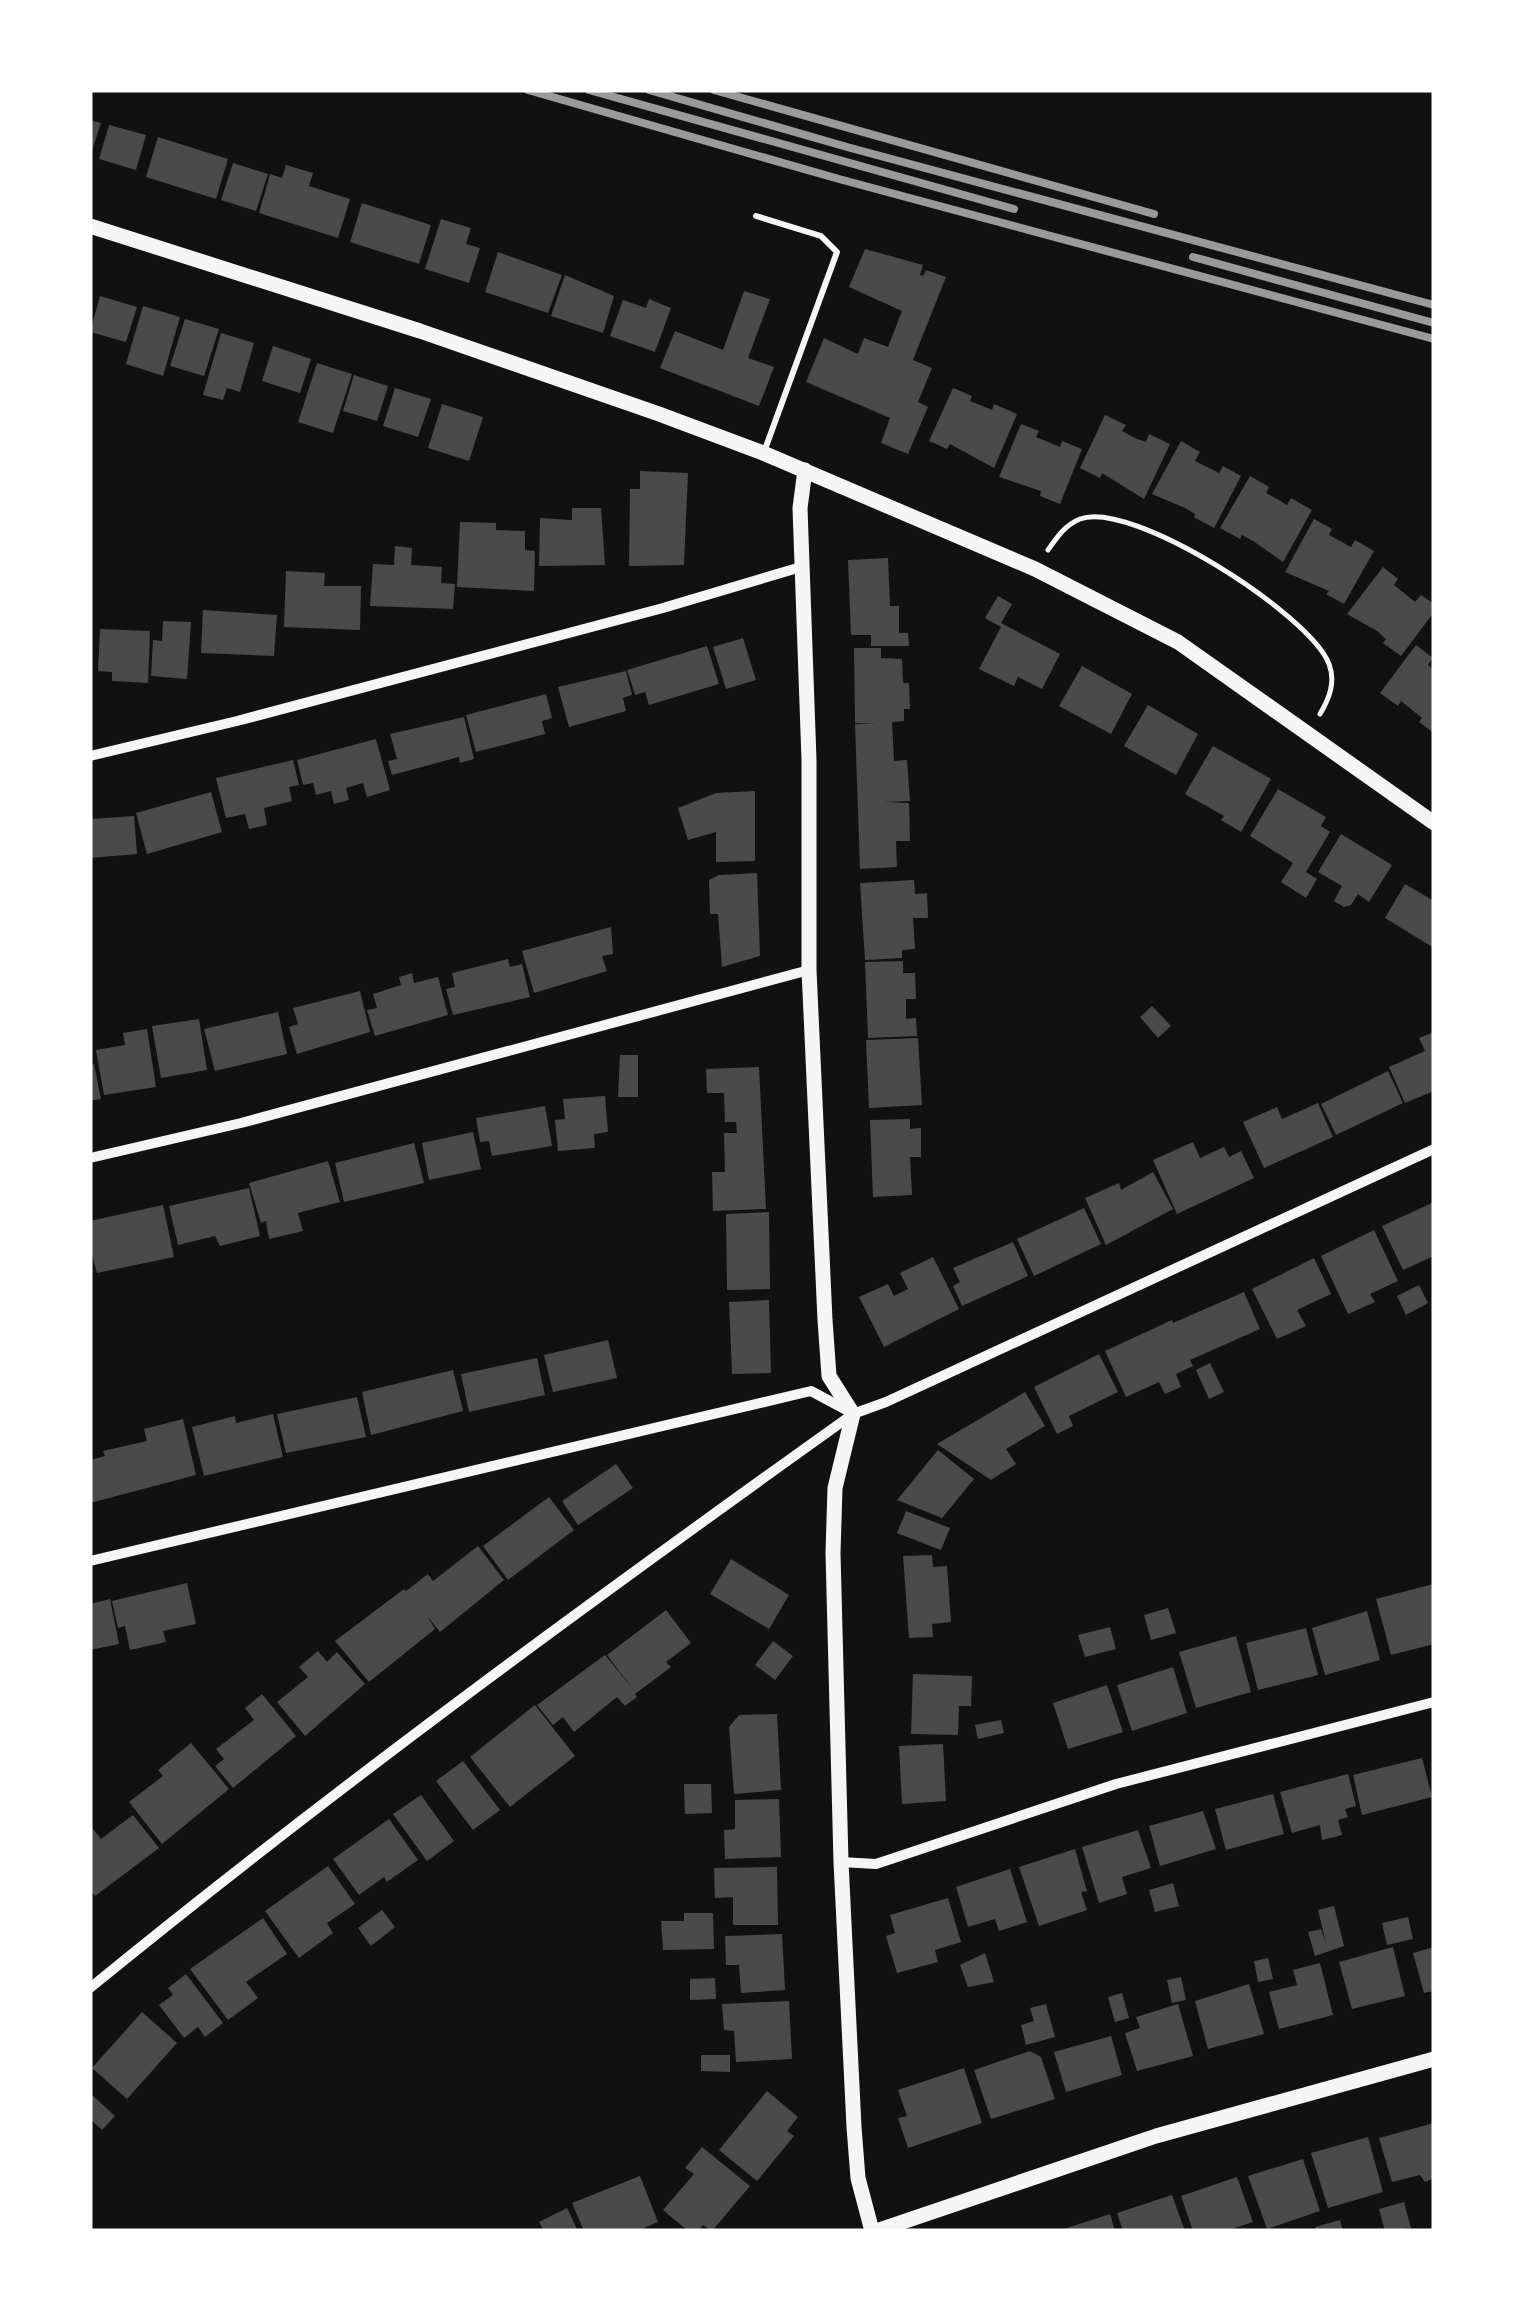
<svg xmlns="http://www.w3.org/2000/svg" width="1524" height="2321" viewBox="0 0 1524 2321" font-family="'Titillium Web',sans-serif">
  <rect width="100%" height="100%" fill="#111"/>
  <path fill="#4a4a4a" d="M90,120L101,123L91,154H90Z
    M109,125L146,135L136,170L99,159Z
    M158,137L228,159L216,199L146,177Z
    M233,163L268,174L256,211L221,200Z
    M286,165L313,173L309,186L350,199L338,238L259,213L270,174L282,178Z
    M362,203L431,225L419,264L350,242Z
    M441,219L471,228L466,244L480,248L469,283L425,269Z
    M865,249L923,265L920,275L923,276L926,270L946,277L913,360L932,368L918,402L928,407L908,454L881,443L890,418L806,382L824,338L858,354L864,338L888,347L902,311L849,287Z
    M498,252L562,275L548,313L485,292Z
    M565,275L614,296L603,333L551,316Z
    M744,291L770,299L748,358L774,367L759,406L660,368L675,331L723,350Z
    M100,296L137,307L126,342L90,332Z
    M649,299L671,308L655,352L610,336L623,300L646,308Z
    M143,306L180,317L163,376L126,364Z
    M185,319L219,329L204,376L170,366Z
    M221,333L254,343L240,392L227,388L223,400L203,395Z
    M273,346L311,359L300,393L262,381Z
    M317,363L352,374L333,433L298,422Z
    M354,375L388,386L377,421L343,411Z
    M395,388L431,399L418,437L383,426Z
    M953,388L972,396L970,401L992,410L994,404L1017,414L994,468L950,444L947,449L929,441Z
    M442,404L483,417L469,461L428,448Z
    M1105,415L1126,425L1122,431L1135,438L1146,442L1149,434L1170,444L1144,499L1102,473L1100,478L1080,468Z
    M1021,424L1039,431L1036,437L1060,447L1062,441L1082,449L1060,504L1040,496L1041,491L999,477Z
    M1181,441L1200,452L1195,461L1219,473L1223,466L1241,476L1214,528L1194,517L1195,514L1185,508L1152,494Z
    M640,471L688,473L684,565L629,566L630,489H640Z
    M1250,476L1269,487L1266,493L1277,499L1287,505L1291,498L1312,510L1283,562L1253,541L1242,535L1240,539L1220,528Z
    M572,508H601L605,565L539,566L540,518L572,520Z
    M1314,519L1332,529L1329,535L1351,547L1355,540L1374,551L1344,604L1326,594L1329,591L1285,572Z
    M460,522L496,523V530L525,531V550L535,551L534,591L457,587Z
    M395,546L412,548L411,565L442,567L441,583L455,584L453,609L370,606L373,564L394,565Z
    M888,558L890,606H899V633H908L909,646H871V635H851L848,560Z
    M1383,567L1398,579L1394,585L1415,602L1421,595L1434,604V612L1401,656L1383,643L1386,639L1377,631L1347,614Z
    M286,571L325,573L324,586H361L360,630L284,627Z
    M998,596L1012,604L1001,623L1060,654L1042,689L1018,677L1014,686L979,669L1001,627L985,618Z
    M203,610L277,615L274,656L201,653Z
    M163,621L191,622L187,679L151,676L153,640L162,641Z
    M100,629L150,631L148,683L112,681V672L98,671Z
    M743,638L756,680L726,689L713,647Z
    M1416,645L1433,658L1428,665L1434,670V733L1419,722L1422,718L1401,701L1398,706L1380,693Z
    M707,646L719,684L649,705L645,692L635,695L627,670Z
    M854,648H881V658L902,659L903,683H909L910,709H904V721L892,722L894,761L907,760L910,801L884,802L909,803L910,841H896L897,867L860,869L855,724L877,723H855Z
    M1082,666L1132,694L1111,734L1059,706Z
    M626,671L632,695L623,698L626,711L569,727L558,687Z
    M546,694L552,718L542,721L545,734L476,752L466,715Z
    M1148,705L1198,734L1176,775L1124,746Z
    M464,717L474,759L460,763L459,757L392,775L388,761L397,759L390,734Z
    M376,739L390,790L367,797L363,783L346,788L349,800L334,804L331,791L316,795L313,783L303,785L297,760Z
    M1213,746L1271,779L1241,832L1221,820L1224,816L1185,794Z
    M293,760L299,785L289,787L292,801L264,808L267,825L249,829L245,814L226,818L216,778Z
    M1278,789L1326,817L1321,826L1330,832L1306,872L1317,879L1306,898L1281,882L1293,863L1250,836Z
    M755,791V861L716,862V832L688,840L678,808L716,793Z
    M211,792L222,832L147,854L136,813Z
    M134,816L137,854L90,858V819Z
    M1341,834L1392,865L1369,902L1358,894L1351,905L1344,907L1334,901L1342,886L1318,872Z
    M757,873L760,956L722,967L718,914H710L709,880L719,875Z
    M914,880L915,894L927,893L928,918H913L915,949L902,950V958L865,960L860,883Z
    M1405,884L1434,901V948L1385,918Z
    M611,927L613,954L602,956L607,971L534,993L522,951Z
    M508,959L510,967L522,964L530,997L453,1015L446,989L455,987L452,973Z
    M903,961V973H915L916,999H906V1019L916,1018L917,1036L868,1038L865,962Z
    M412,973L414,983L438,977L448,1015L375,1036L367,1010L377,1008L373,994L401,985L399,977Z
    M360,991L370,1032L297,1054L289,1027L298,1024L293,1008Z
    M1152,1006L1171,1026L1158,1038L1140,1017Z
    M278,1012L287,1054L215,1071L204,1029Z
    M199,1019L207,1070L161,1078L152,1026Z
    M147,1029L156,1087L104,1095L96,1050L125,1045L123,1033Z
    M1434,1032V1091L1405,1103L1389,1067L1425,1051L1419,1038Z
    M918,1038L922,1105L869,1108L866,1040Z
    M620,1055H638V1097H618Z
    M94,1064L101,1099L90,1101V1065Z
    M759,1067L766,1209L713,1211L712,1172H725L724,1133H737L736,1122H725L724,1093H707L706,1069Z
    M1388,1071L1403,1103L1336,1135L1321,1104Z
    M605,1096L608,1132L594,1134L595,1148L558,1151L555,1120L565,1119L563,1099Z
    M1318,1103L1333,1137L1264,1168L1243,1122L1277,1107L1282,1119Z
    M545,1106L552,1146L492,1156L489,1141L480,1142L476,1118Z
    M910,1119V1129L921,1128V1157H910L912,1195L873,1197L870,1120Z
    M473,1132L481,1169L429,1180L422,1143Z
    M1193,1142L1200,1158L1224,1147L1229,1157L1241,1151L1254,1178L1177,1214L1153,1160Z
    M414,1143L424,1183L344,1202L335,1163Z
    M328,1161L340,1202L298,1213L303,1231L269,1239L266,1221L261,1223L249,1183Z
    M1153,1172L1173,1209L1106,1245L1085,1198L1119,1183L1121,1190Z
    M249,1188L260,1236L220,1246L215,1236L178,1245L169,1206Z
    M1434,1202V1256L1403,1270L1382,1226Z
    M163,1205L174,1257L97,1273L90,1247V1221Z
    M1084,1208L1101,1244L1034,1276L1017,1239Z
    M769,1212L770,1289L727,1290L726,1214Z
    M1374,1230L1398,1281L1370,1294L1375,1302L1348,1314L1321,1256Z
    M1013,1242L1028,1276L962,1306L953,1286L960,1282L953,1268Z
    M933,1257L959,1309L884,1347L859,1297L888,1284L894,1296L908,1289L900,1273Z
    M1314,1258L1331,1294L1297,1310L1306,1326L1277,1339L1252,1289Z
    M1419,1285L1428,1303L1406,1315L1397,1296Z
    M1244,1292L1260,1329L1190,1360L1193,1366L1176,1374L1181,1387L1165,1394L1159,1382L1126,1397L1105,1351L1172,1320L1173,1323Z
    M769,1300L771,1373L732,1374L729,1302Z
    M608,1340L617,1378L553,1392L544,1355Z
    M1099,1354L1118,1392L1069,1416L1073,1426L1057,1434L1034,1387Z
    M537,1358L545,1395L469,1412L461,1374Z
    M1210,1363L1224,1392L1209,1399L1196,1370Z
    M453,1370L463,1411L371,1435L362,1392Z
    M1025,1392L1045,1426L1006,1449L1016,1464L991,1480L937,1444Z
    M357,1397L366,1437L286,1453L277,1414Z
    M273,1414L283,1457L204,1476L192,1427L235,1416L236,1423Z
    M183,1419L196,1475L90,1503V1460L105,1456L103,1451L147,1441L144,1429Z
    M938,1450L974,1479L942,1518L897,1500Z
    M616,1464L633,1488L578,1525L562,1501Z
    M549,1497L574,1530L508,1580L483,1546Z
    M906,1511L950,1528L941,1550L897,1533Z
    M478,1546L504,1580L440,1632L427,1616L435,1629L369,1682L335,1641L404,1589L406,1591L428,1574L433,1581Z
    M932,1555L933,1567L947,1566L951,1622L932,1624L933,1637L909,1638L903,1556Z
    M731,1559L789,1595L769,1629L710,1594Z
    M187,1583L196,1624L163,1631L166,1642L130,1650L125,1626L118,1628L112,1601Z
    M1433,1584L1434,1644L1391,1655L1376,1599Z
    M110,1599L119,1644L90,1650V1604Z
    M1168,1608L1176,1633L1151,1640L1144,1615Z
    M666,1610L691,1643L666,1662L671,1667L635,1694L637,1697L625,1706L617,1697L574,1732L563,1717L553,1725L537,1705L605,1655L632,1688L607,1655Z
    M1367,1611L1380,1660L1325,1675L1312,1628Z
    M1110,1627L1116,1649L1085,1657L1078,1635Z
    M1306,1628L1318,1675L1258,1690L1246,1643Z
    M1236,1636L1251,1692L1196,1708L1179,1652Z
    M773,1641L793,1656L775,1680L755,1665Z
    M318,1651L327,1662L337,1652L365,1684L305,1736L277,1702L308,1677L299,1667Z
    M1173,1667L1187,1713L1132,1731L1117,1685Z
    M913,1674L972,1676L971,1706H959L958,1735L911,1734Z
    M1107,1685L1123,1732L1068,1749L1053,1703Z
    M262,1694L296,1736L233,1788L215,1766L224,1759L216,1749L254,1720L245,1708Z
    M535,1705L575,1756L510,1807L470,1757Z
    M777,1714L781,1790L734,1794L729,1727L739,1715Z
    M1001,1720L1004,1733L978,1739L975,1725Z
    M191,1743L229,1789L162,1844L129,1802L163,1776L158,1770Z
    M943,1744L946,1801L902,1804L899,1746Z
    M1422,1758L1432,1797L1362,1815L1353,1775Z
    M463,1761L500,1810L473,1830L436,1781Z
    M1348,1774L1356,1806L1345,1809L1348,1817L1338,1820L1342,1835L1322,1840L1320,1825L1292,1833L1280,1792Z
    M684,1784H711L712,1813L685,1814Z
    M1273,1794L1284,1834L1226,1850L1215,1809Z
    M421,1795L454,1841L427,1861L393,1814Z
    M779,1799L781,1857L725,1859L724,1830L735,1829V1800Z
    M1203,1811L1216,1849L1160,1866L1149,1826Z
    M133,1815L159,1848L95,1896L90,1889V1825L101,1839Z
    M389,1819L418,1860L387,1882L384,1877L359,1895L333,1859Z
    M1138,1830L1151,1868L1122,1877L1127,1894L1099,1903L1082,1847Z
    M1075,1849L1087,1891L1081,1892L1087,1910L1039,1926L1019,1867Z
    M328,1866L355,1904L327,1923L333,1933L299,1958L265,1911Z
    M777,1867L778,1925H733V1897L715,1898L714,1868Z
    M1010,1869L1027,1922L999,1931L995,1919L968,1927L956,1887Z
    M1173,1883L1179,1906L1155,1912L1149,1890Z
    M948,1898L961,1942L935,1950L938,1962L897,1973L886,1936L895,1933L890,1915Z
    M1334,1906L1344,1946L1315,1956L1308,1932L1321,1929L1326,1943L1318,1910Z
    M382,1910L395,1927L371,1946L358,1928Z
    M684,1913H713L714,1949L663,1950L661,1921H684Z
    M1408,1917L1413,1939L1387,1945L1382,1923Z
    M263,1918L287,1954L246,1982L258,1998L228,2020L190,1969Z
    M782,1934L785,1990L741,1993L739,1965H726L725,1936Z
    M1393,1947L1405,1996L1352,2009L1339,1962Z
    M1434,1947V1991L1424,1993L1413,1953Z
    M985,1953L994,1982L968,1987L960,1965Z
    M1268,1958L1273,1979L1258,1982L1254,1961Z
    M1320,1963L1333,2015L1279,2029L1269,1992L1297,1985L1293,1970Z
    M186,1974L223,2023L205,2037L198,2027L184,2038L159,2005L173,1995L168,1988Z
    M1181,1977L1186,2000L1172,2003L1167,1980Z
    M715,1978L716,1999L690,2000V1979Z
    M1249,1984L1264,2034L1208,2049L1195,2001Z
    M1122,1993L1129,2018L1115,2022L1108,1997Z
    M789,2001L792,2059L736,2062L734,2031L724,2030L722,2004Z
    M1046,2004L1055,2037L1026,2045L1021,2025L1034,2021L1030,2008Z
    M1178,2004L1193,2056L1137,2071L1125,2033L1140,2028L1136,2017Z
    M142,2012L177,2043L127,2099L92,2068Z
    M1111,2036L1122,2075L1066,2092L1054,2052Z
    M1030,2051L1041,2057L1055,2099L991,2119L974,2070Z
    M701,2055H730V2072L701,2071Z
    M964,2068L982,2123L908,2148L898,2118L907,2116L898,2090Z
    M767,2091L798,2117L787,2131L794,2136L757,2181L719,2150Z
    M90,2093L115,2116L102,2130L90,2119Z
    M1434,2123V2178L1425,2182L1420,2175L1392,2182L1379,2138Z
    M1368,2137L1383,2192L1328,2208L1311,2153Z
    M702,2147L750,2186L712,2231L703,2225L698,2231H688L663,2210L694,2174L685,2168Z
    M1303,2159L1320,2211L1267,2229L1248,2176Z
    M640,2176L658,2222L637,2231H584L572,2203Z
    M1237,2177L1253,2222L1225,2231H1193L1181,2196Z
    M1172,2195L1185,2231H1123L1117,2213Z
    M1404,2202L1411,2228L1385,2231L1379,2209Z
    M567,2208L578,2231H544L539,2222Z
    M1110,2214L1115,2231H1061V2230Z
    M1340,2220L1343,2231H1316L1315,2227Z"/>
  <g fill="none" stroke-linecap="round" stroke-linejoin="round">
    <path stroke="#f5f5f5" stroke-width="5" d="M1048,550C1057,537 1065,525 1080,519C1131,499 1311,615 1329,664C1336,682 1329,699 1320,714"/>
    <path stroke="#f5f5f5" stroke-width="6" d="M756,216L821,236L837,252L764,452"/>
    <path stroke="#f5f5f5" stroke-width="10" d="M90,756L237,721L663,608L801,567
      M90,1158L241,1123L809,970
      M90,1561L811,1391L852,1413
      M841,1862L876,1864L1116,1784L1434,1702
      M90,1988C336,1787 594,1599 853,1414L886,1402L1434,1149"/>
    <path stroke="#f5f5f5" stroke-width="15" d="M90,226L420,331L659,414L763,453L1035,569L1178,642L1434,823
      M805,470L800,508L809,760V970L825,1320L829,1376L853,1414L835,1488L833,1553L841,1862L854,2127L858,2178L872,2231
      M876,2231L1156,2136L1434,2059"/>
    <path stroke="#9a9a9a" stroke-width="8" d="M528,90L839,179L1434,339
      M589,90L1014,209
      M649,90L847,147L1434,305
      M714,90L1154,214
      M1193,257L1434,323"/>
  </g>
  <rect width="1524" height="2321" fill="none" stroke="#ffffff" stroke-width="185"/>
</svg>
